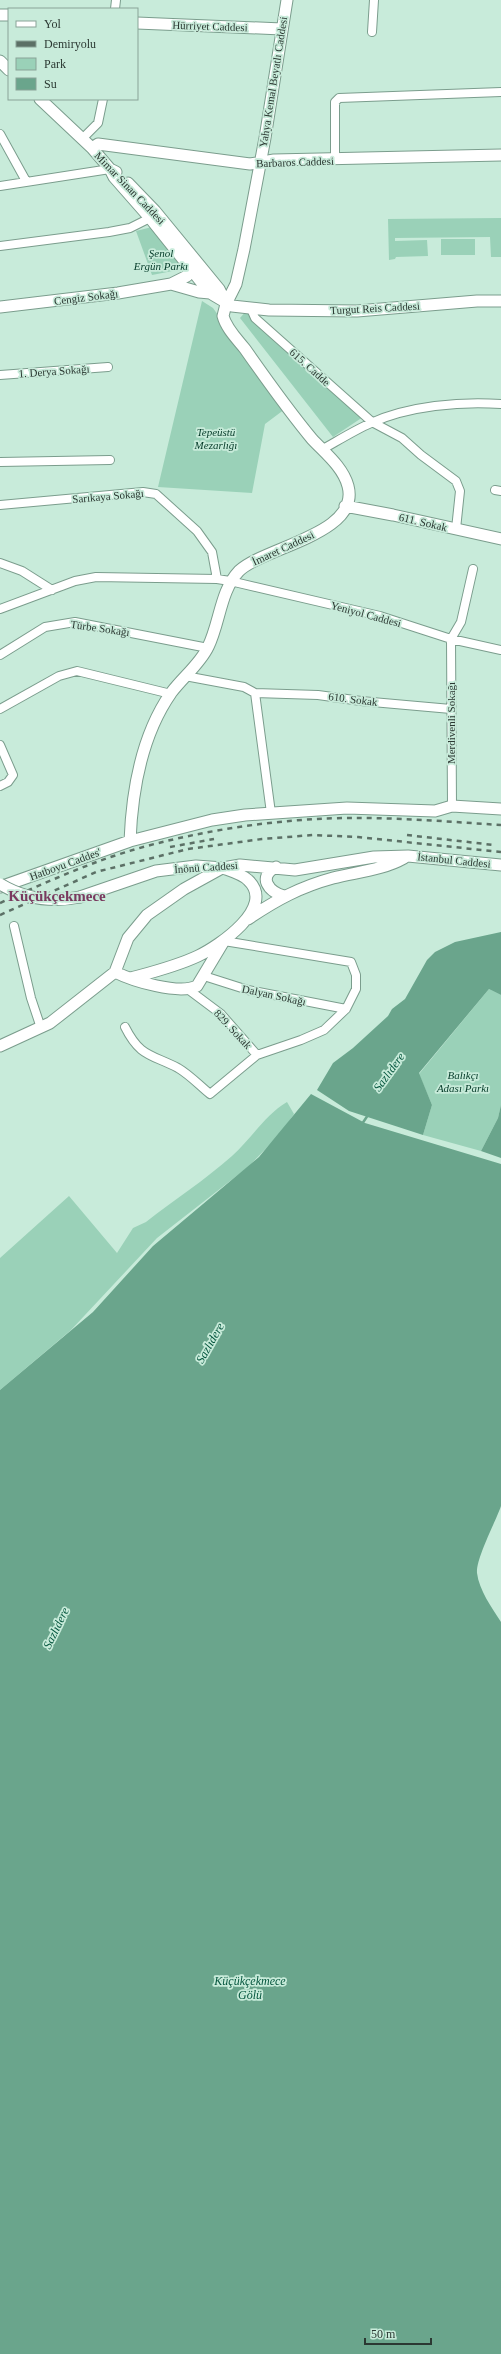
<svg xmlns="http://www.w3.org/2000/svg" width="501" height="2354" viewBox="0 0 501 2354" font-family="'Times New Roman',serif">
  <rect width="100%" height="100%" fill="#c8ebda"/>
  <path fill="#9ad1b8" d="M501,218V257H491L490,237L395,238V241L427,240L428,256L396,257L395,259L389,260L388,219Z
    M152,227L183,266V269L152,275L136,231Z
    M441,239H475V255H441Z
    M202,301L213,308L285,409L265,424L252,493L158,487Z
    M247,310L363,417L333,437L240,318Z
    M489,989L501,995V1105L498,1118L481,1151L423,1135L432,1105L419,1074Z
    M287,1102L294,1114L280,1134L248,1167L157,1238L71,1330L0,1390V1258L69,1196L117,1253L133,1228L146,1222C174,1200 205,1180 232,1156C251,1139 265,1115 287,1102Z"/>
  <path fill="#6aa58c" d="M501,932V995L489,989L419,1073L432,1105L423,1135L349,1111L317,1090L333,1063L353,1048L388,1016L392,1009L405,999L427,960L435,952L455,942Z
    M311,1094L365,1123L501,1164V1506C496,1521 476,1558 477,1573C479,1590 492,1608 501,1622V2354H0V1390L93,1312L153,1246L259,1157Z
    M501,1105V1158L481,1151L498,1118Z"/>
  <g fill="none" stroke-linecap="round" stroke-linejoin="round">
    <path stroke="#6aa58c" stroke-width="2.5" d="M362,1124L368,1115"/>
    <g stroke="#7b9d8d" stroke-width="10">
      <path id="street" d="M115,9L116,0
        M372,32L374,0
        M0,134L26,181
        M82,139L98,123L103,99
        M335,160V102L339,98L501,92
        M0,186L110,169
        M0,246L109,232L130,228L150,218
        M251,309L255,318L372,422L402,438L421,455L456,481L460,491L456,529
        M0,375L108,367
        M323,449C339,440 355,430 371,423C408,406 461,401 501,404
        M0,462L110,460
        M495,490L501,491
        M0,505L143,492L156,494L197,531L212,552L217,579
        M0,563L22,571L52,590
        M0,609L75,581L96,577L217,579L230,581L380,616L451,639L501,650
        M0,655L45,627L75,622L208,648
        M185,676L244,687L255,693L271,813
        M255,693L318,695L361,701L451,709
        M0,709L59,676L77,671L171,694
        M0,745L13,775L8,782L0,786
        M452,806L451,639L461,622L473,569
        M14,926L31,998L41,1028
        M204,976L248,990L346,1009
        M189,990L221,1014L257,1055
        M125,1027C140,1057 151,1054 178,1068C190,1075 200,1086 210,1094L257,1055L301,1040L324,1030L346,1009L356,989V975L351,962L224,941"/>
    </g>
    <g stroke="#7b9d8d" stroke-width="13">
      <path id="secondary" d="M0,15H9
        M137,23L282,29
        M0,61L9,70
        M40,99L92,148L110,169L116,172
        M92,148L98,144L250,164L274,160L501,155
        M110,169L114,177L150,218L210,293L232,306L269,310L357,311L477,301H501
        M128,183L155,211L219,289L226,303
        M171,284L199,292L210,293
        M0,307L118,293L171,284L187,276L193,265
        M345,506L393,515L501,539
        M130,841C132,790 141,736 171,693C182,678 200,664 208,647C220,623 220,591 239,571C264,547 361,534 348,486C343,467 325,453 312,439C288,410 266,379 245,349C237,339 226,328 223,316L226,304L236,284L244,249L265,138L287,0
        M276,867C257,877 269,892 284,896
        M0,887L130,841L212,820L245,815L347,808L435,811L452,806L501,809
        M80,897L156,871L196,866L223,868L240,865L295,870L374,857L408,856L501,865
        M248,919C276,900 300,887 333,878C356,872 383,870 404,858
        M115,972C133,981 179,995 197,986L224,941
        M131,978C153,972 177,966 198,956C219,946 277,907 248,880C242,874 231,871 223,868
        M0,1046L50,1023L115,972L128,938L147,915L184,889L222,868"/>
    </g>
    <use href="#street" stroke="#fff" stroke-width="8"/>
    <use href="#secondary" stroke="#fff" stroke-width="11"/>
    <path stroke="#5c7066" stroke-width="2.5" stroke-dasharray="5 5" stroke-linecap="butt" d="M407,835L494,845
      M170,847L214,839
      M0,903C31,889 62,875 94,863C170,834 278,817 359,818C406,818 454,822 501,825
      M0,915L96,872L188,849L262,839L313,835L358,837L501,852"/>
    <g stroke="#7b9d8d" stroke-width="13" stroke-linecap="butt">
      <path id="secondary-bridge" d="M0,884C25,899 51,903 80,897"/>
    </g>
    <use href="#secondary-bridge" stroke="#fff" stroke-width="11"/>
  </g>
  <g text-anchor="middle" stroke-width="3.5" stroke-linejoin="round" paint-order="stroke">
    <g font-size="11" fill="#2b3832" stroke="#c8ebda">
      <text transform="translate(210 26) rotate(2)" y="4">Hürriyet Caddesi</text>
      <text transform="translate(273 82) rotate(-81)" y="4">Yahya Kemal Beyatlı Caddesi</text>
      <text transform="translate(295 162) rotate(-2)" y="4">Barbaros Caddesi</text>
      <text transform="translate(130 188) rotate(46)" y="4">Mimar Sinan Caddesi</text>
      <text transform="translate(86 297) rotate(-7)" y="4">Cengiz Sokağı</text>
      <text transform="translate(375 308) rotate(-3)" y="4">Turgut Reis Caddesi</text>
      <text transform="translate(310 367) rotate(42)" y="4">615. Cadde</text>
      <text transform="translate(54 371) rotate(-4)" y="4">1. Derya Sokağı</text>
      <text transform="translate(108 496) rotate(-5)" y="4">Sarıkaya Sokağı</text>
      <text transform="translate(423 522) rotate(13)" y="4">611. Sokak</text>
      <text transform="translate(283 548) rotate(-25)" y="4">İmaret Caddesi</text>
      <text transform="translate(366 614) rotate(15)" y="4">Yeniyol Caddesi</text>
      <text transform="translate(100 628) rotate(8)" y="4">Türbe Sokağı</text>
      <text transform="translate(353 699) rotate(7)" y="4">610. Sokak</text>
      <text transform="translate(451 723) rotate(-90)" y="4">Merdivenli Sokağı</text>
      <text transform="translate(454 860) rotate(6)" y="4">İstanbul Caddesi</text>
      <text transform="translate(65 864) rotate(-20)" y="4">Hatboyu Caddes'</text>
      <text transform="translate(206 867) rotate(-4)" y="4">İnönü Caddesi</text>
      <text transform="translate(274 995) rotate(12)" y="4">Dalyan Sokağı</text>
      <text transform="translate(233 1029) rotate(47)" y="4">829. Sokak</text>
    </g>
    <g font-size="11" font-style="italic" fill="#053b29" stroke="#c8ebda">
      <text x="161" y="257">Şenol<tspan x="161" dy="13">Ergün Parkı</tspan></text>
      <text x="216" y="436">Tepeüstü<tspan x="216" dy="13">Mezarlığı</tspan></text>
      <text x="463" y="1079">Balıkçı<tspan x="463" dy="13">Adası Parkı</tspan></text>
    </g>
    <g font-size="12" font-style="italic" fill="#05563e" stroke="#c8ebda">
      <text transform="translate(389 1072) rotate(-54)" y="4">Sazlıdere</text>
      <text transform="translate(210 1343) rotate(-60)" y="4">Sazlıdere</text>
      <text transform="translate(56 1628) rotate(-64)" y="4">Sazlıdere</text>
      <text x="250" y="1985">Küçükçekmece<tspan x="250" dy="14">Gölü</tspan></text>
    </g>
    <g font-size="15" font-weight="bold" fill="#793a5f" stroke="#c8ebda">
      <text x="57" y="901">Küçükçekmece</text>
    </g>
  </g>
  <rect x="8" y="8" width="130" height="92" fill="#c8ebda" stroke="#89a397"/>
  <rect x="16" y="21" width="20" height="6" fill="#ffffff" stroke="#89a397"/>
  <text x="44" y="28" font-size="12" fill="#2b3832">Yol</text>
  <rect x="16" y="41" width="20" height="6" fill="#5c7066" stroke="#89a397"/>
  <text x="44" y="48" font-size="12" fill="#2b3832">Demiryolu</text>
  <rect x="16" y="58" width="20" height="12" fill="#9ad1b8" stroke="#89a397"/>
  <text x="44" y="68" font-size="12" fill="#2b3832">Park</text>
  <rect x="16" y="78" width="20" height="12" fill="#6aa58c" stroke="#89a397"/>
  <text x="44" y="88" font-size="12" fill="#2b3832">Su</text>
  <path d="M365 2338v6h66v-6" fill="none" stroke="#2b3832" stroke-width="2"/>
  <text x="371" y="2338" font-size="12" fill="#2b3832" stroke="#c8ebda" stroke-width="3" paint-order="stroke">50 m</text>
</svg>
